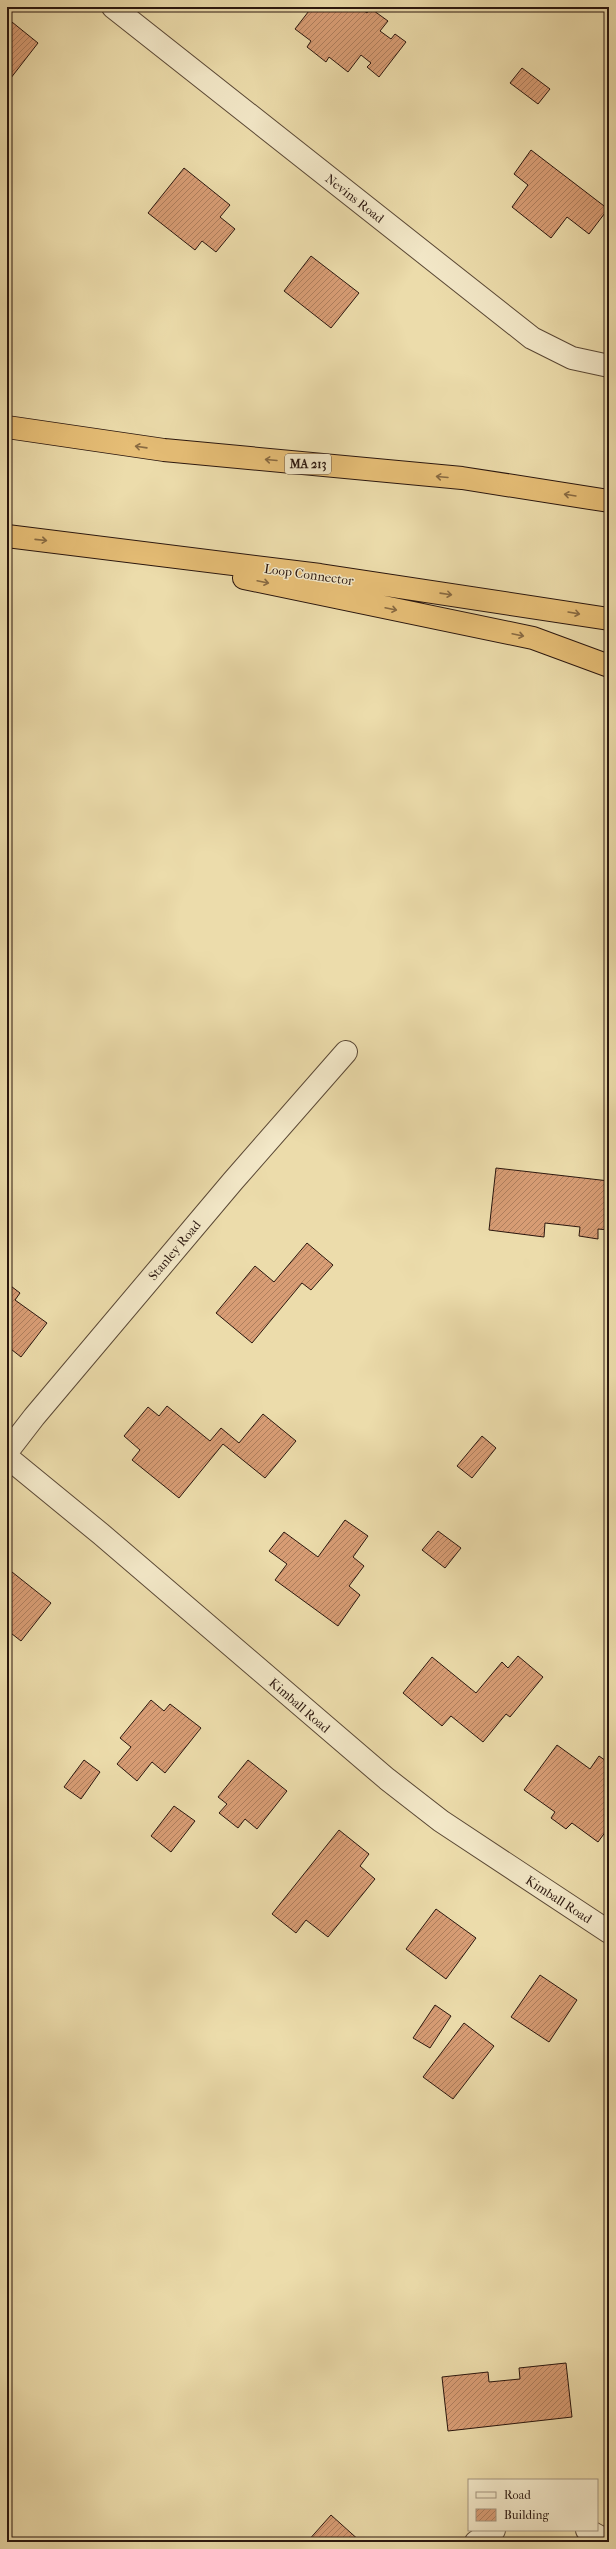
<svg xmlns="http://www.w3.org/2000/svg" width="616" height="2549" viewBox="0 0 616 2549" font-family="'IM FELL French Canon',serif">
  <defs>
    <pattern id="building-hatch" width="6" height="6" patternUnits="userSpaceOnUse"><rect width="6" height="6" fill="#d89d75"/><path d="M-1 1l2-2M0 6l6-6M5 7l2-2" fill="none" stroke="#af7f5e"/></pattern>
  </defs>
  <rect width="100%" height="100%" fill="#ecdcab"/>
  <filter id="stains"><feTurbulence type="fractalNoise" baseFrequency=".005" numOctaves="4"/><feColorMatrix values="0 0 0 0 .2 0 0 0 0 .09 0 0 0 0 .02 0 0 0 .5 -.17"/></filter>
  <radialGradient id="worn" r=".72"><stop offset=".6" stop-color="#630" stop-opacity="0"/><stop offset="1" stop-color="#630" stop-opacity=".3"/></radialGradient>
  <path fill="url(#building-hatch)" stroke="#2a160e" d="M312,7H359L367,13L370,8L388,21L380,31L391,39L395,34L406,42L379,77L367,67L371,63L361,55L348,72L329,57L326,62L307,47L311,41L295,29Z
    M7,18L38,43L7,83Z
    M522,68L550,89L538,104L510,83Z
    M531,150L608,209L589,234L567,217L551,238L512,207L528,185L514,174Z
    M184,168L230,205L220,217L235,229L216,252L202,241L195,250L148,213Z
    M311,256L359,293L331,328L284,291Z
    M496,1168L609,1181V1230L598,1229V1239L579,1236L580,1227L545,1223L544,1237L489,1230Z
    M307,1243L333,1265L311,1290L302,1283L252,1343L216,1313L255,1266L274,1282Z
    M7,1283L20,1293L15,1300L47,1323L21,1357L7,1346Z
    M167,1406L210,1441L221,1428L239,1443L263,1414L296,1441L265,1478L223,1444L179,1498L132,1460L140,1450L124,1436L148,1407L159,1416Z
    M482,1436L496,1448L472,1478L457,1466Z
    M345,1520L368,1536L353,1557L364,1566L349,1586L360,1595L338,1626L275,1580L287,1564L269,1551L284,1532L318,1557Z
    M438,1531L461,1548L445,1568L422,1550Z
    M7,1568L51,1603L21,1641L7,1630Z
    M518,1656L543,1677L510,1717L506,1714L483,1742L451,1716L442,1726L403,1693L432,1657L476,1693L502,1662L508,1668Z
    M151,1700L164,1711L170,1704L201,1728L165,1773L152,1762L137,1781L117,1764L131,1747L120,1738Z
    M557,1745L590,1769L599,1756L609,1763V1827L598,1842L572,1823L566,1829L551,1818L555,1812L524,1790Z
    M84,1760L100,1772L81,1799L64,1787Z
    M248,1760L287,1791L257,1829L245,1819L238,1828L219,1813L227,1804L218,1797Z
    M174,1806L195,1821L171,1852L151,1836Z
    M339,1830L369,1854L360,1866L375,1879L328,1937L306,1920L296,1933L272,1914Z
    M436,1909L476,1938L446,1979L406,1949Z
    M540,1975L577,2000L549,2042L511,2017Z
    M435,2005L451,2016L430,2048L413,2038Z
    M464,2023L494,2046L453,2099L423,2077Z
    M566,2363L572,2417L448,2431L442,2377L488,2372L489,2382L520,2379L519,2368Z
    M331,2515L361,2542H307Z"/>
  <g fill="none" stroke-linecap="round" stroke-linejoin="round">
    <g stroke="#5a4835" stroke-width="24">
      <path id="minor" d="M113,7L532,338L572,358L609,366
        M7,1452L34,1417L233,1181L346,1052
        M7,1457L101,1534L387,1779L441,1821L609,1932
        M587,2530L609,2542
        M476,2542L494,2530"/>
    </g>
    <g stroke="#2a160e" stroke-width="24">
      <path id="highway" d="M7,427L164,450L462,478L609,501
        M7,536L320,575L609,619
        M244,578L533,638L609,666"/>
    </g>
    <use href="#minor" stroke="#f3e8c8" stroke-width="22"/>
    <use href="#highway" stroke="#e6be76" stroke-width="22"/>
  </g>
  <defs><path id="oneway-shaft" d="M-6 0H5M1.5-3L5.5 0L1.5 3" fill="none" stroke-width="1.6" stroke-linecap="round" stroke-linejoin="round"/></defs>
  <g stroke="#886a42">
    <use href="#oneway-shaft" transform="translate(141 447) rotate(-172)"/>
    <use href="#oneway-shaft" transform="translate(271 460) rotate(-175)"/>
    <use href="#oneway-shaft" transform="translate(442 477) rotate(-175)"/>
    <use href="#oneway-shaft" transform="translate(570 495) rotate(-171)"/>
    <use href="#oneway-shaft" transform="translate(41 540) rotate(6)"/>
    <use href="#oneway-shaft" transform="translate(263 582) rotate(12)"/>
    <use href="#oneway-shaft" transform="translate(446 594) rotate(8)"/>
    <use href="#oneway-shaft" transform="translate(391 609) rotate(12)"/>
    <use href="#oneway-shaft" transform="translate(574 613) rotate(10)"/>
    <use href="#oneway-shaft" transform="translate(518 635) rotate(12)"/>
  </g>
  <g text-anchor="middle" stroke-width="3" stroke-linejoin="round" paint-order="stroke">
    <rect fill="#f3e8c8" stroke="#665546" stroke-width="1" x="285" y="454" width="46" height="20" rx="3"/>
    <g font-size="12" font-weight="bold" fill="#2a160e">
      <text x="308" y="468">MA 213</text>
    </g>
    <g font-size="13" fill="#2a160e" stroke="#f3e8c8">
      <text transform="translate(355 198) rotate(38)" y="5">Nevins Road</text>
      <text transform="translate(309 574) rotate(8)" y="5">Loop Connector</text>
      <text transform="translate(174 1250) rotate(-50)" y="5">Stanley Road</text>
      <text transform="translate(300 1705) rotate(41)" y="5">Kimball Road</text>
      <text transform="translate(559 1899) rotate(33)" y="5">Kimball Road</text>
    </g>
  </g>
  <rect width="616" height="2549" fill="none" stroke="#ecdcab" stroke-width="24"/>
  <rect x="8" y="8" width="600" height="2533" fill="none" stroke="#2a160e" stroke-width="2"/>
  <rect x="12" y="12" width="592" height="2525" fill="none" stroke="#2a160e"/>
  <rect x="468" y="2479" width="130" height="52" fill="#f3e8c8" stroke="#a3947e"/>
  <rect x="476" y="2492" width="20" height="6" fill="#f3e8c8" stroke="#a3947e"/>
  <text x="504" y="2499" font-size="12" fill="#2a160e">Road</text>
  <rect x="476" y="2509" width="20" height="12" fill="url(#building-hatch)" stroke="#a3947e"/>
  <text x="504" y="2519" font-size="12" fill="#2a160e">Building</text>
  <rect width="100%" height="100%" filter="url(#stains)"/>
  <rect width="100%" height="100%" fill="url(#worn)"/>
</svg>
